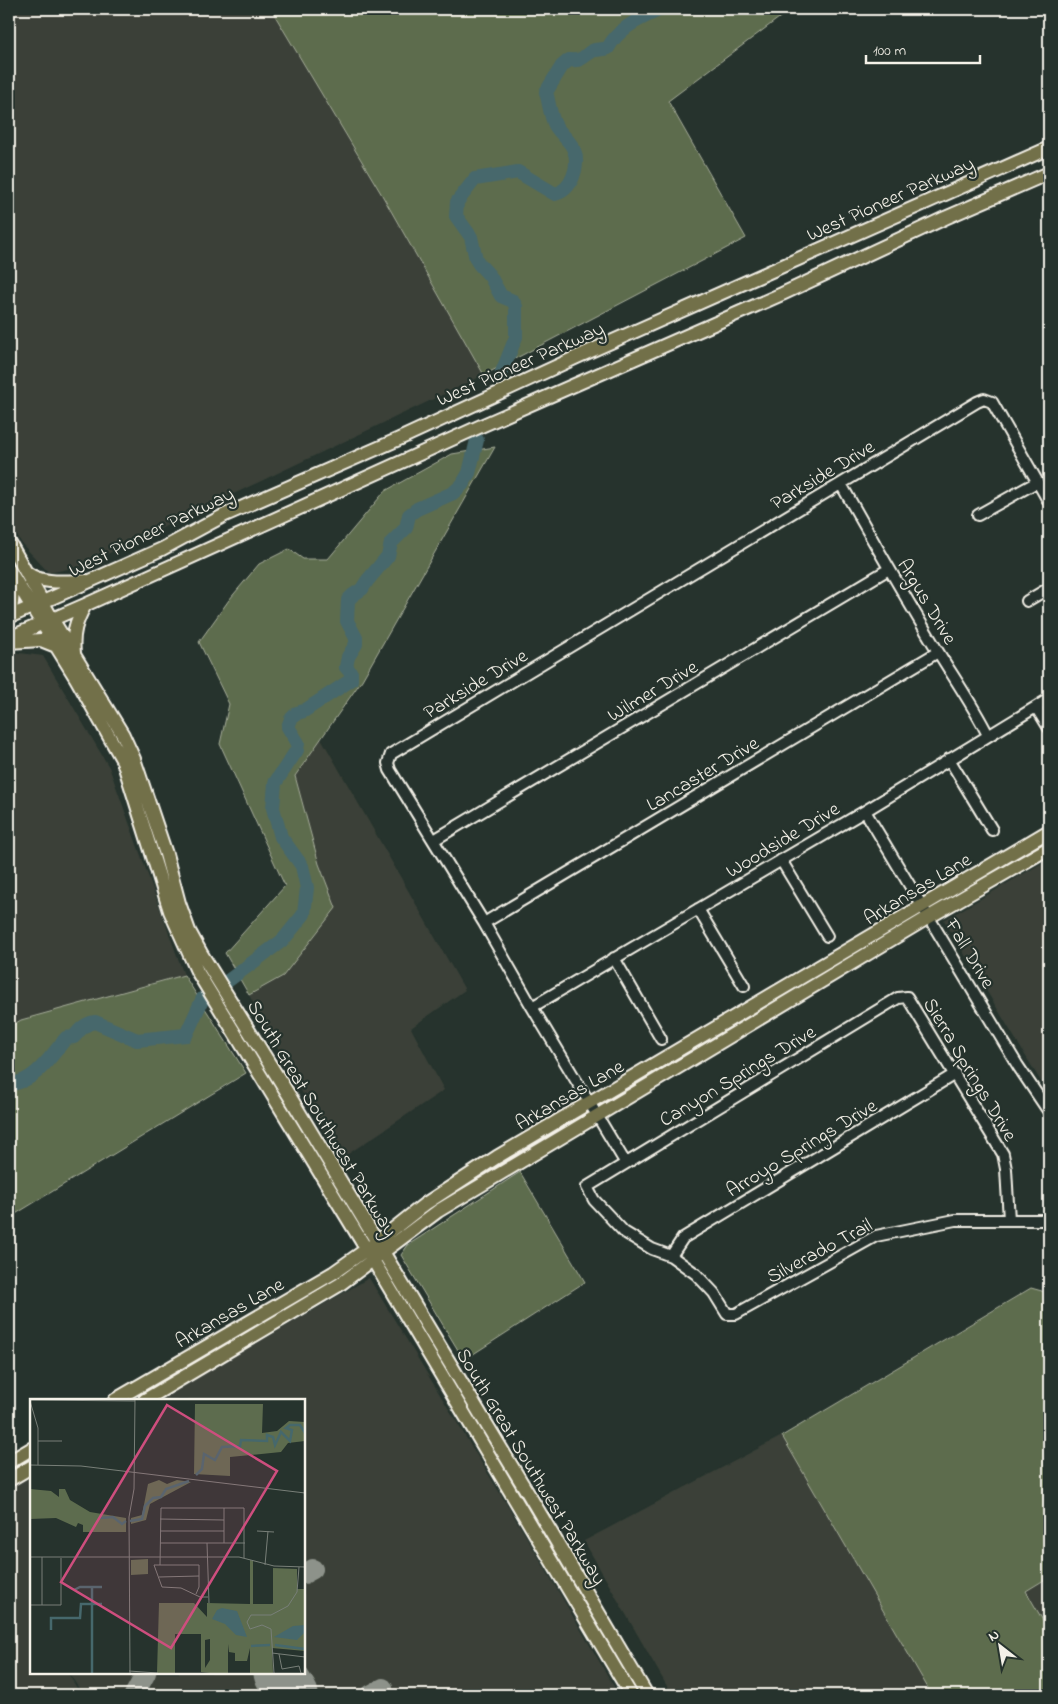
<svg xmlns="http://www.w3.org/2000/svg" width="1058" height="1704" viewBox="0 0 1058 1704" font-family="'Indie Flower',sans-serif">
  <rect width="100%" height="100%" fill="#26332d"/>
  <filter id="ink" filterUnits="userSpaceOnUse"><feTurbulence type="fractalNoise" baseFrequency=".02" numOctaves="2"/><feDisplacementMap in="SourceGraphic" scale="10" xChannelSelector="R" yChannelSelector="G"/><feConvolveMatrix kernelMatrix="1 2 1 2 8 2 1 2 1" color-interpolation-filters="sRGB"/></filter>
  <g filter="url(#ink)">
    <path fill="#3a4138" d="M9,9H271L382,195L484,375L82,566L49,573L22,544L9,522Z
      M12,652L43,656L109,767L184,975L21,1020L9,1027V653Z
      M321,738L465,990L411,1028L444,1090L339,1160L249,995L283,976L335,908L319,864L295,776Z
      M1049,859V1095L944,920Z
      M369,1278L526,1536L619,1695H83L69,1673H304V1400H159Z
      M782,1436L932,1695H672L584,1541Z
      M31,1474V1673H68L81,1695H9V1487Z
      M1049,1577V1631L1026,1591Z"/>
    <path fill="#5d6c4e" stroke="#a8ae9b" d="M271,9H791L668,101L746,238L484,375L382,195Z
      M495,447L362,680L295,776L319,864L336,908L283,976L249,995L225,953L285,886L220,744L229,704L199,642L229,600L259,564L289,549L303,559H328L385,491L452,454Z
      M184,975L246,1073L9,1218V1027L21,1020Z
      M520,1172L585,1282L464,1360L401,1255L408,1245Z
      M1031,1288L1049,1293V1577L1026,1591L1049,1631V1695H932L782,1436Z"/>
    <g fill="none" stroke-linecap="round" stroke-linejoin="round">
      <path stroke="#46686c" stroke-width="14" d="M502,372L516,337V307L513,301L501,296L490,276L479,264L476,259L471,237L456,216L457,202L475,179L518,172L555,194C572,190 580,166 574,150C570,140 560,134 555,125C550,115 549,102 546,92L562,66L569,60C583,61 581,58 592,51C596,49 603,50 608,48C619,27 640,19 661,9
        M225,983L283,940L304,914L307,888L302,866L281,837L273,808L275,783L297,750L298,743L288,727L291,719L297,713L304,711L351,680V673L346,667L348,657L356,644V638L347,621L348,600L353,595L362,589L367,581L388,556L391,543L406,528L409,515L417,509L453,493L462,485L469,473L477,440
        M9,1084C34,1084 51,1056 66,1038L74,1037C79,1030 85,1023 95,1022L137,1040L186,1035L203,998"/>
      <path stroke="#8d928a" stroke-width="20" d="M304,1574L313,1569
        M134,1695L146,1673
        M370,1695L383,1688"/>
      <path stroke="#8d928a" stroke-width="51" d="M279,1673L293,1695"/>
      <g stroke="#f4f1e8" stroke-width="14">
        <path id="minor" d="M841,484C872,539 904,595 937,650C954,678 973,705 988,735
          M978,515L1037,482
          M1027,601L1049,588
          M1036,707L1049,728
          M949,759L992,830
          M865,811L1018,1066L1049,1112
          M434,840L889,569
          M781,860L827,936
          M698,909L744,986
          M484,923L938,652
          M614,958L661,1039
          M532,1007L865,811L1049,699
          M625,1162L532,1007L484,923L390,770L388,763L391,754L977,402L984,399L992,402L1049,502
          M1009,1220L1006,1169L1003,1154L907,997L898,998L587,1187L594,1200L624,1232L652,1249L671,1256L696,1274L714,1293L727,1314H736L876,1236L955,1220H1046L1049,1219
          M671,1256L683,1238L955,1074"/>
      </g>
      <g stroke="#f4f1e8" stroke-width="16">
        <path id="major" d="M9,542L52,619L123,735L134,759L166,854L179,903L189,931L202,955L290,1097L529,1495L647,1695
          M9,570L76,678L123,761L170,911L197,971L373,1260L631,1695
          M27,573C43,585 68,581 87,581
          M9,579C14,590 13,597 11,609L9,611
          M9,617L162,549L225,515L399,439L577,357L1049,148
          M9,638L85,605L481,426L782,294L945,218L1049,173
          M9,642L41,640L56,646
          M74,653C72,634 76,621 85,605
          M115,1400L333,1273L377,1242L425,1204L497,1157L1049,831
          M145,1400L339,1285L438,1211L929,917L1049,848
          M9,1462L31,1449
          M9,1480L31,1467"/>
      </g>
      <use href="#minor" stroke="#26332d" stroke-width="10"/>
      <use href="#major" stroke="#726f4a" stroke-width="12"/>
    </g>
  </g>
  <g text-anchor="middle" stroke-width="4.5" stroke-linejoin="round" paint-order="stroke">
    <g font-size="20" fill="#f4f1e8" stroke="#26332d">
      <text transform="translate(890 198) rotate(-24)" y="7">West Pioneer Parkway</text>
      <text transform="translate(520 363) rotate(-24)" y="7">West Pioneer Parkway</text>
      <text transform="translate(822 474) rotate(-31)" y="7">Parkside Drive</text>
      <text transform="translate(151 531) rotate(-26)" y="7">West Pioneer Parkway</text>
      <text transform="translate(928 601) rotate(59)" y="7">Argus Drive</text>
      <text transform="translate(475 683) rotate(-31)" y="7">Parkside Drive</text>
      <text transform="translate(652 690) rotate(-31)" y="7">Wilmer Drive</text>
      <text transform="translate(702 773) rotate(-31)" y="7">Lancaster Drive</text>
      <text transform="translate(782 839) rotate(-31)" y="7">Woodside Drive</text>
      <text transform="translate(917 888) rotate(-31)" y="7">Arkansas Lane</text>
      <text transform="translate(971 953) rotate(59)" y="7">Fall Drive</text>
      <text transform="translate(971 1069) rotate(59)" y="7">Sierra Springs Drive</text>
      <text transform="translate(737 1075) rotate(-31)" y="7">Canyon Springs Drive</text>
      <text transform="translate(569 1094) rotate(-30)" y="7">Arkansas Lane</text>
      <text transform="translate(323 1118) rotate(59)" y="7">South Great Southwest Parkway</text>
      <text transform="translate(801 1147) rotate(-31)" y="7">Arroyo Springs Drive</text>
      <text transform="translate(819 1250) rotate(-28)" y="7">Silverado Trail</text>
      <text transform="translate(229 1312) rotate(-30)" y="7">Arkansas Lane</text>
      <text transform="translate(532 1466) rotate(59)" y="7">South Great Southwest Parkway</text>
    </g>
  </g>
  <g transform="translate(30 1399)">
    <rect width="275" height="275" fill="#26332d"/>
    <path d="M165,5H233L232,34L247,32L259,22L275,23V42L258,44L251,53L200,58V77L164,75ZM129,81L137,85L147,81L161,83L120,105L116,121L101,125V119L112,116L118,85ZM0,90L21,92L29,98V90H35L40,101L60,113L96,119V133H53V126L48,124L46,128L26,119L0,120ZM118,160V175L101,176V161ZM220,161L223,162V205H243V169L267,170V190H275V252L242,249L243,274H220V249L217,262H205V254L199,253L198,245V274H180L171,273V235H145V274H127L129,204H164L177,218V204L220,205ZM180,240V261L175,269V241Z" fill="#5d6c4e" fill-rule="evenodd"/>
    <path d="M192,209L207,212L217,238L206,236L195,225L182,220L187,211ZM275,226V233L267,241L244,238L263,227Z" fill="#46686c"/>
    <path fill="none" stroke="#46686c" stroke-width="2.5" d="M166,76L172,70L174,55L185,61L192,48L210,47L211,41L237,42V36L243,38L245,46L251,33L260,42L262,31L256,29L260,26H270L275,34M70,119L83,118L92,125L96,122M100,122L112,120L115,107L123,99L131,98L136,90L159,82M44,191L50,188H72M21,231V219H50L51,205H72M245,246L275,250M221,247L240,246M62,274V187"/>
    <path fill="none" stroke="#787f78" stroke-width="1" d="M0,1L105,2M0,2L8,29V66M8,42H32M0,66L51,67L275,94M130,120L194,121M130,132H194M227,132L244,133M130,144H215M177,144L179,204M194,144V109M0,158H209L244,167L275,168M12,158V206M130,166L131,109H214V159M235,166L238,132M129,178L169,177M166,195L169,188V166H124L132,188L151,189L170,198H178M0,206H31V159M242,254L275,258M249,255L252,270L269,267L271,274M99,272L128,274M100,274L99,118L104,90L105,1M244,274L241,230L232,226L220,230L217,223L221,216H241L258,207L267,193L269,168"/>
    <path fill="#ce4e7e" fill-opacity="0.15" stroke="#ce4e7e" stroke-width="2.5" d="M137,6L247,72L141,249L31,183Z"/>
    <rect width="275" height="275" fill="none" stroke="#f4f1e8" stroke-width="2.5"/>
  </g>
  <rect width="1058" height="1704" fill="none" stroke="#26332d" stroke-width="30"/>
  <rect x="15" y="15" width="1028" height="1674" fill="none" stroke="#f4f1e8" stroke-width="2" filter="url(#ink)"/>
  <g transform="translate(1000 1646) rotate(329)" stroke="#26332d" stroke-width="4" paint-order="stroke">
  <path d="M0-4L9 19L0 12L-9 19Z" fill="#f4f1e8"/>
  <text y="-8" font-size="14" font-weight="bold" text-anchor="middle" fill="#f4f1e8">N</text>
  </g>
  <path d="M866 55v8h114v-8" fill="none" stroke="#f4f1e8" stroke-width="2.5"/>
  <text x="873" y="55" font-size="15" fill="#f4f1e8" stroke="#26332d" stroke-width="4" paint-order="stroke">100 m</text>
</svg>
